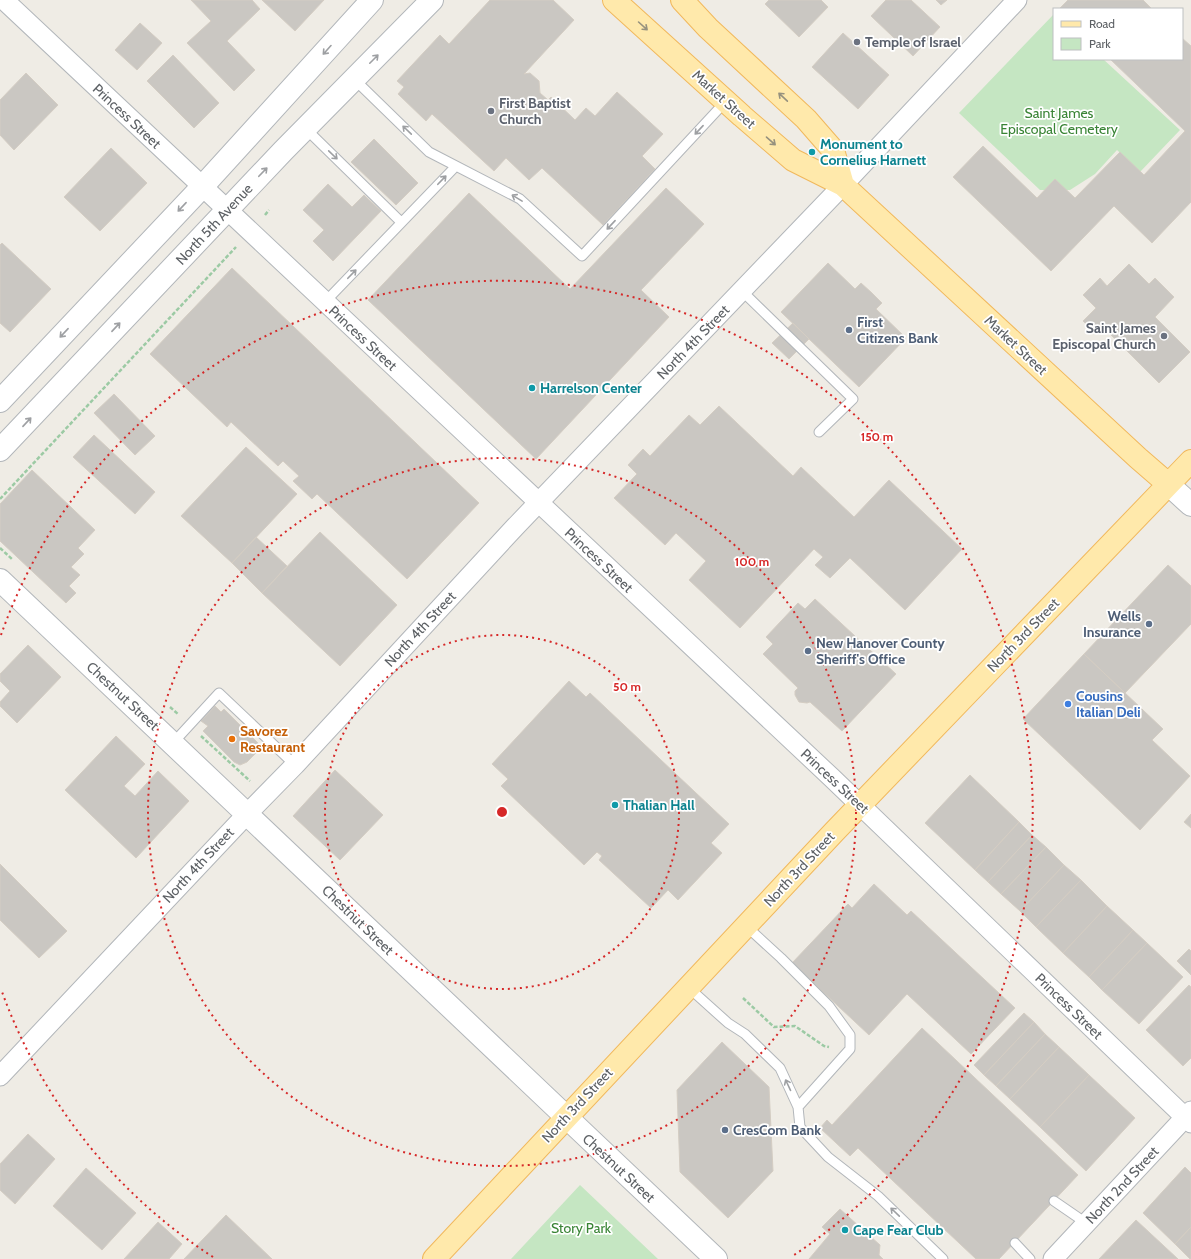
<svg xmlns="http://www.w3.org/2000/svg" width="1191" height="1259" viewBox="0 0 1191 1259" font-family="Cabin,sans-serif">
  <rect width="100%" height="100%" fill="#efece5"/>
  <path fill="#c5e6c2" d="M1054,14V59H1103L1180,130L1140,172L1117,150L1095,174L1070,190H1040L959,113Z
    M580,1185L658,1259H511Z"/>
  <path fill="#cac7c2" stroke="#d4cdc3" d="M191,0H252L260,9L227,41L255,70L234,91L187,43L211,21Z
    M262,0H324L295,31Z
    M490,0H553L574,20L524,74L530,73L539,81L540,93L548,100L551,97L575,120L586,108L595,116L617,92L663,134L642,156L655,169L603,225L542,168L529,180L506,158L494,171L432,114L426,121L398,94L404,87L397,81L440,35L449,44Z
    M769,0H821L828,7L799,37L765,4Z
    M886,0H911L940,27L913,56L871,16Z
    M936,0H947L941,5Z
    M1068,0H1143L1152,9H1059Z
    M140,23L162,43L137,70L115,50Z
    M843,33L889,75L858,109L812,67Z
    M1182,38L1191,46V202L1152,243L1114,206L1051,271L953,177L983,146L1037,198L1055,179L1075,198L1120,152L1144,175L1185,131L1110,59H1182Z
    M173,55L219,103L194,128L147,81Z
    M26,73L58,105L14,150L0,135V100Z
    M374,139L418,183L396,205L351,162Z
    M111,148L147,183L100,231L64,197Z
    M328,184L352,207L364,195L381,211L333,261L313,241L324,230L303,210Z
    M666,188L704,224L641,290L669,317L536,459L368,300L469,193L570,289Z
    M2,243L51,289L10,332L0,323V245Z
    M828,263L855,289L861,283L872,293L882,303L876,309L906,338L859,387L781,312Z
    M1129,264L1149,284L1155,278L1174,297L1155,317L1190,352L1159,383L1101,325L1094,332L1083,321L1096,308L1083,295L1100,278L1107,286Z
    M232,268L479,503L407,579L317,494L312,499L293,481L299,476L283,461L278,466L231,422L227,427L150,354Z
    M793,323L809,339L789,359L772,343Z
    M114,394L155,436L135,455L94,413Z
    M719,406L793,476L801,467L854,517L889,480L962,549L905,610L850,558L830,578L815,565L823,557L814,549L740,628L689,580L706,561L676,533L665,545L614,498L637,474L628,465L643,449L650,456L689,415L700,425Z
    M94,435L155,492L135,514L73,457Z
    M246,447L297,494L232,563L181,516Z
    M32,470L95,530L78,548L84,554L71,567L80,575L69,586L76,593L66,603L0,541V504Z
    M320,532L397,605L340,666L262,593Z
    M256,537L287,566L262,593L232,563Z
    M1168,565L1191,586V624L1125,693L1084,654Z
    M815,599L896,674L842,731L810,702L807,703L799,702L795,695V691L798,688L763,654L773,644L766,637L798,603L805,609Z
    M28,645L61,677L17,723L0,706V702L10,691L0,681V674Z
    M1084,654L1163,729L1152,740L1190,776L1140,830L1023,719Z
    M569,681L586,697L590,693L729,824L711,843L722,853L678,900L668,890L651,908L599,860L602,856L597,852L584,865L501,786L508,779L492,764Z
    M215,706L221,712L224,709L262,747L247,762L240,765L234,762L203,731L208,726L201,721Z
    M116,736L145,764L124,786L135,796L158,771L189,801L136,858L65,790Z
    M335,770L383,815L340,860L293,816Z
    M970,775L1019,822L975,870L925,823Z
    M1191,814V828L1184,822Z
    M1019,822L1032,835L988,882L975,870Z
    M1032,835L1046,847L1001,894L988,882Z
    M1046,847L1064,865L1020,911L1001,894Z
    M0,864L67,931L39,958L0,920Z
    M1064,865L1081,880L1036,927L1020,911Z
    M1081,880L1107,906L1063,953L1036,927Z
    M874,884L907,915L911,911L1015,1008L971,1054L907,994L869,1035L792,963L848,904L852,908Z
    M1107,906L1133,930L1089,977L1063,953Z
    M1133,930L1147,943L1102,990L1089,977Z
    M1147,943L1183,977L1139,1024L1102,990Z
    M1189,949L1191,951V975L1177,961Z
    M1189,985L1191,987V1058L1183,1066L1146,1030Z
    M1024,1013L1034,1022L984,1075L974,1065Z
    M1034,1022L1045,1034L996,1086L984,1075Z
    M922,1028L1078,1175L999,1259H976L858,1148L850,1156L820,1128L827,1120L832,1125Z
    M1045,1034L1059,1047L1010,1099L996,1086Z
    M722,1042L769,1087L773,1171L728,1218L680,1172L677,1090Z
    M1059,1047L1089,1075L1040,1127L1010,1099Z
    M1089,1075L1135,1118L1086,1171L1040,1127Z
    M28,1134L55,1159L15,1204L0,1190V1164Z
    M1185,1167L1191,1173V1227L1175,1244L1143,1213Z
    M86,1168L136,1213L102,1250L53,1206Z
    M840,1209L880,1245L879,1255L883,1259H809L830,1234L822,1227Z
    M226,1215L272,1259H184Z
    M1136,1220L1178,1259H1099Z
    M158,1222L182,1244L169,1259H124Z
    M1191,1227V1259H1190L1175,1244Z"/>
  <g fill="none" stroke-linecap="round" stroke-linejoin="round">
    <g stroke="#b2b6ba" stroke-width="11">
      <path id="service" d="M354,79L429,152L520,199L582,256L726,101
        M305,128L401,222
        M742,291L853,399L819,432
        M325,302L456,166
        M173,743L219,693L295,765
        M746,926L781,958L829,1006L850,1035V1049L798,1107
        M688,987L728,1023L745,1034L780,1068L798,1107L800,1127L828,1157L878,1196L943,1259
        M1054,1201L1086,1223
        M1015,1243L1030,1259"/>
    </g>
    <g stroke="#b2b6ba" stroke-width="21">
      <path id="minor" d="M4,0L831,777L1191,1123
        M0,1076L247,814L295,765L515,527L843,185L1017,0
        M1053,1259L1191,1111"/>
    </g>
    <g stroke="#b2b6ba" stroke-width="24">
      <path id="tertiary" d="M0,401L202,187L372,0
        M0,450L283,151L432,0
        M1168,484L1191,505
        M0,580L716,1259"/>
    </g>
    <g stroke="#f1b85c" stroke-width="24">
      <path id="primary" d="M614,0L742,116L793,160L843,185L1138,458L1168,484
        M682,0L708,28L806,119L833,150L843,185
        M434,1259L834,832L1191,461"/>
    </g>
    <path stroke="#9ccaa4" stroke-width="2.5" stroke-dasharray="4 2" stroke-linecap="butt" d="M265,215L269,210
      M0,499L236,247
      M0,548L12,559
      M170,707L178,714
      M201,736L250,781
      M743,998L774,1027L795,1026L824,1046L829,1047"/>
    <use href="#service" stroke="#fff" stroke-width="9"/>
    <use href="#minor" stroke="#fff" stroke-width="19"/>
    <use href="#tertiary" stroke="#fff" stroke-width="22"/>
    <use href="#primary" stroke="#ffe9ab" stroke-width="22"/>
  </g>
  <defs><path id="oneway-shaft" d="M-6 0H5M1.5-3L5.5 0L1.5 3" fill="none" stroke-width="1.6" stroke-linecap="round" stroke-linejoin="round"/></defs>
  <g stroke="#96917e">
    <use href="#oneway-shaft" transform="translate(643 26) rotate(42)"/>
    <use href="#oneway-shaft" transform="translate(783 97) rotate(-137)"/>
    <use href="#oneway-shaft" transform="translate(771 141) rotate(41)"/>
  </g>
  <g stroke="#9ea0a3">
    <use href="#oneway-shaft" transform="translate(327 50) rotate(132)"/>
    <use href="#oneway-shaft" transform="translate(374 59) rotate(-45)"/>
    <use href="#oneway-shaft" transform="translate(407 130) rotate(-136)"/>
    <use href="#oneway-shaft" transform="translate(699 130) rotate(133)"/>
    <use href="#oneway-shaft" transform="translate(333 155) rotate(44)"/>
    <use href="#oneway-shaft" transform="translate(263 172) rotate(-46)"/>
    <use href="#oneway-shaft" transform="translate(442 180) rotate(-46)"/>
    <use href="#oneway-shaft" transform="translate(517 198) rotate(-149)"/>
    <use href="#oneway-shaft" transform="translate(182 207) rotate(133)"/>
    <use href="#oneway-shaft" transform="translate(611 225) rotate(133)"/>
    <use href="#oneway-shaft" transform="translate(352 274) rotate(-46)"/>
    <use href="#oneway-shaft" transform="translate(116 327) rotate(-47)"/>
    <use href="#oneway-shaft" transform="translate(64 333) rotate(133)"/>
    <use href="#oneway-shaft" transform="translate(27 422) rotate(-47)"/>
    <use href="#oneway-shaft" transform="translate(788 1085) rotate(-115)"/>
    <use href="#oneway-shaft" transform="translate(895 1212) rotate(-136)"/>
  </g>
  <g fill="none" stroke="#d62828" stroke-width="2" stroke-dasharray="2 4">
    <circle cx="502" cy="812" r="177"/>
    <circle cx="502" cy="812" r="354"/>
    <path d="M213 1257A531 531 0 0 1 1 989M1 635A531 531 0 1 1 791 1257"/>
  </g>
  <g fill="#6b7280" stroke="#fff" stroke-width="1.5">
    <circle cx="857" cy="42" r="4"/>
    <circle cx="491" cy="111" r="4"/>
    <circle cx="1164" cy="336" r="4"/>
  </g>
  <g fill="#0f9aa8" stroke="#fff" stroke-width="1.5">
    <circle cx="812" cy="152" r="4"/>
    <circle cx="532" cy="388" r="4"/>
    <circle cx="615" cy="805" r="4"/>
    <circle cx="845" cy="1230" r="4"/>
  </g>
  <g fill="#5c6f8a" stroke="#fff" stroke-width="1.5">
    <circle cx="849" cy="330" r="4"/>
    <circle cx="1149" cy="624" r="4"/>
    <circle cx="808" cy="651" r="4"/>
    <circle cx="725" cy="1130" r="4"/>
  </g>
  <circle fill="#3f7fe0" stroke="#fff" stroke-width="1.5" cx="1068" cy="704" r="4"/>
  <circle fill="#e8710a" stroke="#fff" stroke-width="1.5" cx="232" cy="739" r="4"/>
  <g text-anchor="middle" stroke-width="3.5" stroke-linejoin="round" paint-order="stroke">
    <g font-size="14" font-weight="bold" fill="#5b616d" stroke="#fff" text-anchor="start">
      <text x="865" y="47">Temple of Israel</text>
      <text x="499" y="108">First Baptist<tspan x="499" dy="16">Church</tspan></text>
      <text x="1156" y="333" text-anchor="end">Saint James<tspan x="1156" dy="16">Episcopal Church</tspan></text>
    </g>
    <g font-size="14" fill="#5d6165" stroke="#fff">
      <text transform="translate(724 99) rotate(42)" y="5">Market Street</text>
      <text transform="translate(127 116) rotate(43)" y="5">Princess Street</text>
      <text transform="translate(214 224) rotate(-47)" y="5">North 5th Avenue</text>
      <text transform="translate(363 338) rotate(43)" y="5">Princess Street</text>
      <text transform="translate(693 342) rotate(-46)" y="5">North 4th Street</text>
      <text transform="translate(1016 345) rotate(43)" y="5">Market Street</text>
      <text transform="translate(599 560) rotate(43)" y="5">Princess Street</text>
      <text transform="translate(420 629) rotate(-47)" y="5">North 4th Street</text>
      <text transform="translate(1023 635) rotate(-46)" y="5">North 3rd Street</text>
      <text transform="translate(123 696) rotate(43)" y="5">Chestnut Street</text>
      <text transform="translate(835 781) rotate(43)" y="5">Princess Street</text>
      <text transform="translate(198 865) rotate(-47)" y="5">North 4th Street</text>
      <text transform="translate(799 869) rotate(-47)" y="5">North 3rd Street</text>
      <text transform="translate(358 920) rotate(44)" y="5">Chestnut Street</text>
      <text transform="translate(1069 1006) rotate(44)" y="5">Princess Street</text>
      <text transform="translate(577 1105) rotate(-47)" y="5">North 3rd Street</text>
      <text transform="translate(619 1168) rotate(43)" y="5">Chestnut Street</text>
      <text transform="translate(1122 1185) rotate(-47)" y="5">North 2nd Street</text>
    </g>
    <g font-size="14" fill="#398435" stroke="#fff">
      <text x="1059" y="118">Saint James<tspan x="1059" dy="16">Episcopal Cemetery</tspan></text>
      <text x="581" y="1233">Story Park</text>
    </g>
    <g font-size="14" font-weight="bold" fill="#0d838f" stroke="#fff" text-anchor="start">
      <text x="820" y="149">Monument to<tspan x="820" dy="16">Cornelius Harnett</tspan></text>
      <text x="540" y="393">Harrelson Center</text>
      <text x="623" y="810">Thalian Hall</text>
      <text x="853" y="1235">Cape Fear Club</text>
    </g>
    <g font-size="14" font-weight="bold" fill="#4e5e75" stroke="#fff" text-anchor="start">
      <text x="857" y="327">First<tspan x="857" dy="16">Citizens Bank</tspan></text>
      <text x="1141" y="621" text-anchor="end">Wells<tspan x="1141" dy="16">Insurance</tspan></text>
      <text x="816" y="648">New Hanover County<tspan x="816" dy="16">Sheriff's Office</tspan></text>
      <text x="733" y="1135">CresCom Bank</text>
    </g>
    <g font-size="14" font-weight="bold" fill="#366cbe" stroke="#fff" text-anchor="start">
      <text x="1076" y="701">Cousins<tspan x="1076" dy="16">Italian Deli</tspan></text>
    </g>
    <g font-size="14" font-weight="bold" fill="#c56008" stroke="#fff" text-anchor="start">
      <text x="240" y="736">Savorez<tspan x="240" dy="16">Restaurant</tspan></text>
    </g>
  </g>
  <circle cx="502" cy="812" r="6" fill="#d62828" stroke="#fff" stroke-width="2"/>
  <g font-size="12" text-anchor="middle" font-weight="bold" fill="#d62828" stroke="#fff" stroke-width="3.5" stroke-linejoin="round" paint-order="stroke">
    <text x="877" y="441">150 m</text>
    <text x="752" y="566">100 m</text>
    <text x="627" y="691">50 m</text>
  </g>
  <rect x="1053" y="8" width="130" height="52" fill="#ffffff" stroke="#bec0c1"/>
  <rect x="1061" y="21" width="20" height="6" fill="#ffe9ab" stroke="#bec0c1"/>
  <text x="1089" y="28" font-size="12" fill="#5d6165">Road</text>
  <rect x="1061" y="38" width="20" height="12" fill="#c5e6c2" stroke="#bec0c1"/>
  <text x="1089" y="48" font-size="12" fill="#5d6165">Park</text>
</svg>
